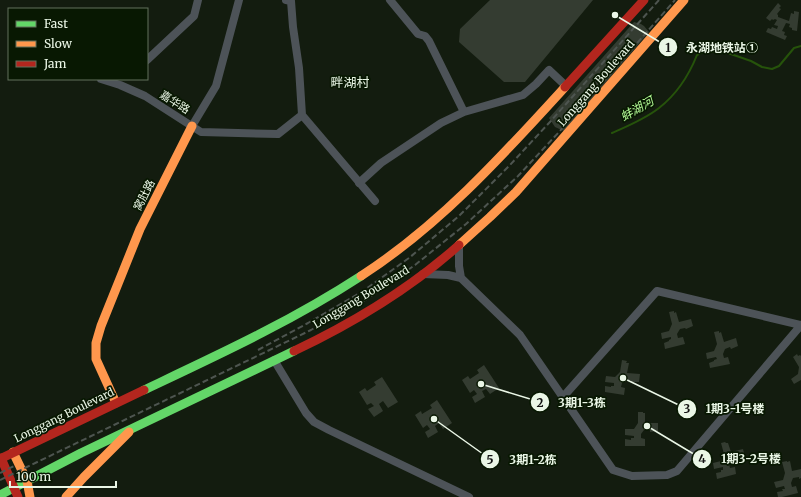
<svg xmlns="http://www.w3.org/2000/svg" width="801" height="497" viewBox="0 0 801 497" font-family="Merriweather,'Noto Sans SC',serif">
  <rect width="100%" height="100%" fill="#131c0f"/>
  <g fill="none" stroke-linecap="round" stroke-linejoin="round">
    <path stroke="#26530b" stroke-width="2" d="M612,133C628,126 645,119 659,108C677,94 689,75 697,55L705,51L725,52L751,61L762,67L772,69L779,66L794,48L801,46"/>
  </g>
  <path fill="#343c31" d="M490,0H593L525,82H504L459,42L460,29Z
    M778,3L781,6L779,8L781,9L777,14L778,15V17L789,21L791,13L794,14V11L799,12L797,31L792,30V28L789,27L790,24L786,23L782,31L785,32L784,35L787,36L785,40L766,32L768,28L771,29L772,27L777,29L778,26L774,25L777,20L775,19L773,20L772,19L770,21L766,18Z
    M634,22L641,24L644,26L649,32L564,131L555,127L549,118Z
    M674,311V313L676,312L679,322L691,319L693,326L686,329L685,328L680,329L677,334L678,338L683,337L685,344L665,349L664,343L669,341V340L671,339V337L662,339L661,333L669,331L672,324L669,312Z
    M719,331V333L721,332L724,342L736,338L738,346L731,349L730,347L725,349L723,354L724,358L728,357L730,364L710,368L709,363L714,361V360L717,359L716,357L707,359L706,353L714,351L717,344L714,332Z
    M797,354L798,356L800,355L801,356V380L794,384L791,379L798,374L799,367L793,357Z
    M622,360L627,361L626,363H629L627,373L640,374L639,382H631V380H625L622,383L621,387L625,388L624,395L605,392V386L611,387V386H614V383L605,382L606,376L615,377L620,372Z
    M484,365L499,388L490,394L486,389L482,391L485,397L475,403L472,397L477,394L474,390L470,393L462,380L468,376L470,379L479,373L477,370Z
    M382,377L398,402L388,408L383,401L379,404L383,411L374,417L368,409L374,406L371,403L367,405L359,392L365,388L367,391L376,385L374,382Z
    M437,400L452,423L443,429L439,423L435,426L438,432L428,438L425,432L430,429L427,425L423,428L415,415L421,411L422,414L432,408L430,405Z
    M638,412H643V413H645V423H658V431L650,432V430H644L641,434V438L645,439V446H625V439L631,440V438H634V436L625,435V429H634L638,423Z
    M725,442L726,443H728L731,452L743,449L745,457L738,460L737,458L732,459L729,464L730,468L735,467L736,474L717,479L716,473L721,472V470H723V467L714,469L713,463L721,461L724,454L721,443Z
    M787,461V462L790,461L792,471L801,469V478L799,479V477L793,478L791,483L792,487L796,486L798,493L782,497H778L777,492L783,491L782,489H785L784,486L776,488L774,482L783,480L785,473L782,462Z"/>
  <g fill="none" stroke-linecap="round" stroke-linejoin="round">
    <path stroke="#4d5358" stroke-width="8" d="M286,0L291,1L293,27L299,68L302,115L375,201
      M390,0L418,34L425,36L429,41L464,112
      M147,60L194,16L198,0
      M101,79L120,85L145,96L201,132L278,134L302,115
      M192,126L216,86L239,0
      M359,183L381,163L441,123L464,112L523,95L536,84L549,70L566,86
      M423,274L448,275L461,278L459,266V245
      M461,278L520,335L613,470L632,476L667,475L677,471L801,325
      M274,360L306,413L314,422L329,430L469,497
      M563,397L657,291L801,325"/>
    <path stroke="#63d668" stroke-width="9" d="M144,390C218,355 292,321 361,276
      M0,495L81,453L294,351"/>
    <path stroke="#ff974d" stroke-width="9" d="M459,245L490,217L516,192L684,0
      M361,276C440,225 503,155 565,87
      M116,403L96,359V343L101,326L140,229L192,126
      M13,452L27,481L30,497
      M66,497L84,477L129,432"/>
    <path stroke="#b3261e" stroke-width="9" d="M565,87L644,0
      M294,351C351,324 412,287 459,245
      M1,458L18,497
      M0,459L144,390"/>
    <path stroke="#4e5550" stroke-width="2" stroke-dasharray="6 3" stroke-linecap="butt" d="M258,350L308,323L363,291L409,258L459,216L509,166L549,123L659,0
      M0,473L14,466
      M0,480L311,330L367,299L415,265L466,224L518,176L559,132L675,0"/>
  </g>
  <g text-anchor="middle" stroke-width="3.5" stroke-linejoin="round" paint-order="stroke">
    <g font-size="11" fill="#eaf6e6" stroke="#081802">
      <text transform="translate(596 83) rotate(-49)" y="4">Longgang Boulevard</text>
      <text transform="translate(175 102) rotate(32)" y="4">嘉华路</text>
      <text transform="translate(144 195) rotate(-63)" y="4">窝肚路</text>
      <text transform="translate(361 297) rotate(-31)" y="4">Longgang Boulevard</text>
      <text transform="translate(64 415) rotate(-26)" y="4">Longgang Boulevard</text>
    </g>
    <g font-size="12" font-style="italic" fill="#b2f895" stroke="#081802">
      <text transform="translate(637 109) rotate(-30)" y="4">蚌湖河</text>
    </g>
    <g font-size="13" fill="#eaf6e6" stroke="#081802">
      <text x="350" y="87">畔湖村</text>
    </g>
  </g>
  <path fill="none" stroke="#eaf6e6" stroke-width="1.5" d="M615 15L668 47M481 384L540 402M623 378L687 409M647 426L702 459M434 419L490 459"/>
  <g fill="#eaf6e6" stroke="#081802" stroke-width="1.5">
    <circle cx="615" cy="15" r="4"/>
    <circle cx="481" cy="384" r="4"/>
    <circle cx="623" cy="378" r="4"/>
    <circle cx="647" cy="426" r="4"/>
    <circle cx="434" cy="419" r="4"/>
    <circle cx="668" cy="47" r="10"/>
    <circle cx="540" cy="402" r="10"/>
    <circle cx="687" cy="409" r="10"/>
    <circle cx="702" cy="459" r="10"/>
    <circle cx="490" cy="459" r="10"/>
  </g>
  <g font-size="12" text-anchor="middle" font-weight="bold" fill="#111">
    <text x="668" y="52">1</text>
    <text x="540" y="407">2</text>
    <text x="687" y="413">3</text>
    <text x="702" y="463">4</text>
    <text x="490" y="464">5</text>
  </g>
  <g font-size="12" text-anchor="middle" font-weight="bold" fill="#eaf6e6" stroke="#081802" stroke-width="3.5" stroke-linejoin="round" paint-order="stroke">
    <text x="722" y="52">永湖地铁站①</text>
    <text x="582" y="407">3期1-3栋</text>
    <text x="735" y="413">1期3-1号楼</text>
    <text x="751" y="463">1期3-2号楼</text>
    <text x="533" y="464">3期1-2栋</text>
  </g>
  <rect x="8" y="8" width="140" height="72" fill="#081802" stroke="#62715d"/>
  <rect x="16" y="21" width="20" height="6" fill="#63d668" stroke="#62715d"/>
  <text x="44" y="28" font-size="12" fill="#eaf6e6">Fast</text>
  <rect x="16" y="41" width="20" height="6" fill="#ff974d" stroke="#62715d"/>
  <text x="44" y="48" font-size="12" fill="#eaf6e6">Slow</text>
  <rect x="16" y="61" width="20" height="6" fill="#b3261e" stroke="#62715d"/>
  <text x="44" y="68" font-size="12" fill="#eaf6e6">Jam</text>
  <path d="M10 481v6h106v-6" fill="none" stroke="#eaf6e6" stroke-width="2"/>
  <text x="16" y="481" font-size="12" fill="#eaf6e6" stroke="#081802" stroke-width="3" paint-order="stroke">100 m</text>
</svg>
